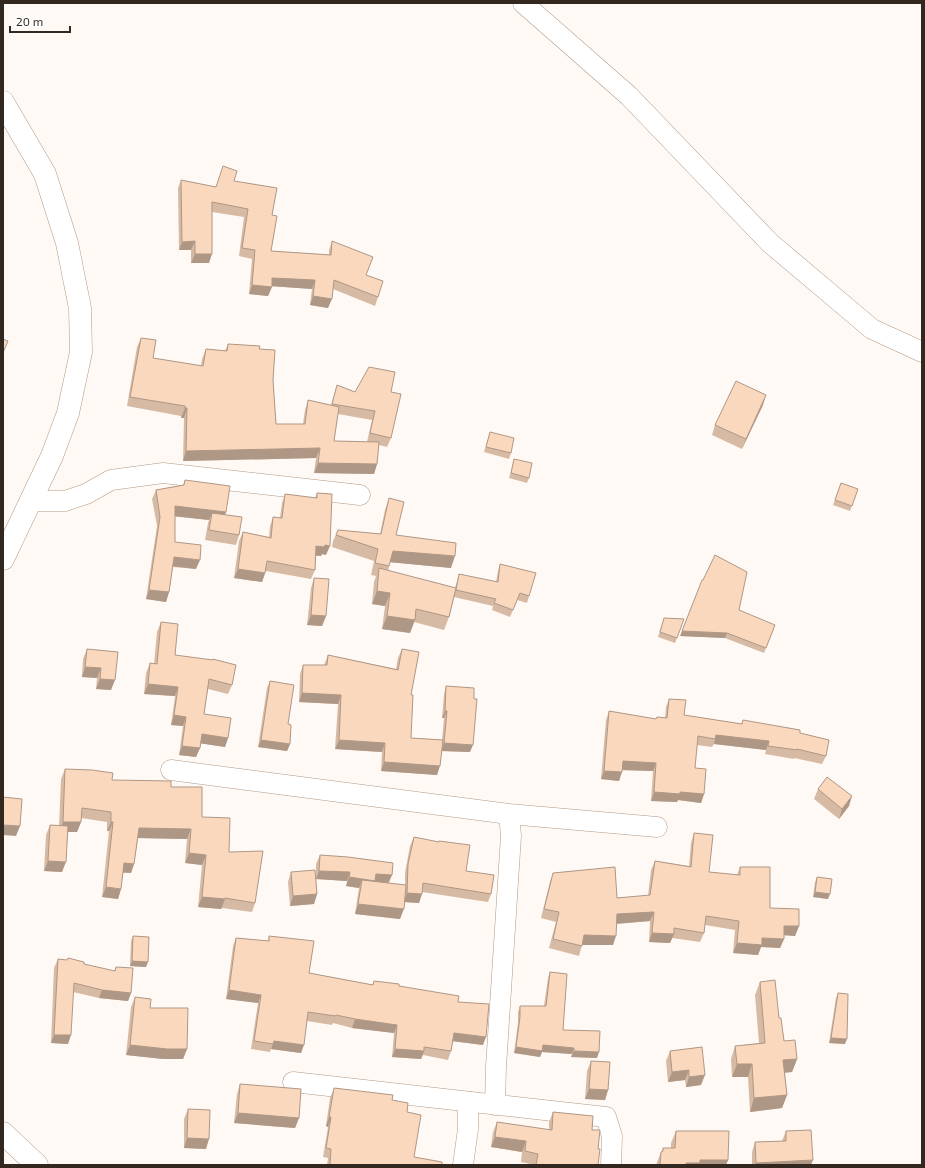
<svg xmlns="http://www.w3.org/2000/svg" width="925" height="1168" viewBox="0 0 925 1168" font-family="'Exo 2',sans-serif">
  <rect width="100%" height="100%" fill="#fff9f5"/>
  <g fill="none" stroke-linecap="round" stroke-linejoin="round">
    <g stroke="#b39984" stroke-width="21">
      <path id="minor" d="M523,3L629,96L770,243L872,329L922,352
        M30,501H65L86,494L111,480L163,473L360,495
        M171,770L509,814L657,827
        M293,1082L606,1117L612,1136L611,1165
        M495,1105L496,1067L511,836L509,814
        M463,1165L468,1129V1102"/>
    </g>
    <g stroke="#b39984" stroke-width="23">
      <path id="tertiary" d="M3,102L45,174L67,243L80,308L81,352L68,413L52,456L3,559
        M3,1133L37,1165"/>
    </g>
    <use href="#minor" stroke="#fff" stroke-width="20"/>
    <use href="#tertiary" stroke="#fff" stroke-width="22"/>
  </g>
  <path fill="#d7baa3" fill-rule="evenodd" d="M181,180L215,187L234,181L272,215L271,251L329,255V250L332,241L366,275L378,297L375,306L333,289L328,308L310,305L312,289L272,286L268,296L249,294L252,259L239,256L244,217L212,212L209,263H191V250H179L178,188Z
    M141,338L153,358L201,366L202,359L206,349L225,351L228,344L259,349L273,380L276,424H303L305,410L308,400L331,405L337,385L355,392H391V438L387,447L379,445L377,464L374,474L314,473L316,458L183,461L184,418H181V416L127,406L137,347ZM338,414L372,420L367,442L334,441Z
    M763,405L742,449L712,435L715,425Z
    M490,432L511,453L509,459L484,452Z
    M514,459L529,478L527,483L509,478L513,464Z
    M185,480L226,512L225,515L239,535L236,545L205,540L208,523L209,520L175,516V542L196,569L173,567L169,592L166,602L146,599L157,526L152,499L156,490L183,485Z
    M841,483L858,489L850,511L833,505Z
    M317,493L326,555L322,554L321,556H316L315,570L311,579L266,571L262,582L234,578L239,541L243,532L269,537L270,526L273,517L280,518L282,503L285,494L315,498Z
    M389,498L396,535L451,568L390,562L388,571L455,588L459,574L496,582L498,571L500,564L529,596L527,603L517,600L510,617L492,610L493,606L454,597L449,617L444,630L414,622L410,633L382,629L385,606L372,604L374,582L376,576L371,575L374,561L332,547L333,541L338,530L380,534L385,510Z
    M314,578L326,616L322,626L307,625L311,588Z
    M664,618L677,638L675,643L658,637Z
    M161,622L175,655L232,685L228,694L208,689L204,714L228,738L225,747L200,743V748L196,757L179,755L183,726L171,725L175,696L144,694L146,673L150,663L154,664L157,632Z
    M775,625L764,653L725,638L680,636Z
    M87,649L118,652L111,690L96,689L97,678L82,677L83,659Z
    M402,649L411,695V738L442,740L444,718H442L444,694L446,686L470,752L442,751L437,775L381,771L382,752L335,749L338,704L299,702L300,674L303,665H324L328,655L396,669L398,658Z
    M270,681L288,724L290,744L287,751L258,747L267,688Z
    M669,699L684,715L741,724L743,720L800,733L826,756L822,764L794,758V759L765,754L766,750L714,744L712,747L697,745L695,768L704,794L701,803L678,800L677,802L651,801L653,771L622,770L619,781L601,779L606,720L609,711L656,719L657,717L665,718L666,707Z
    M65,769L112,780L171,787L202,817L229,852L255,903L252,912L222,908L221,909L198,907L202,865L185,863L187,839L138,838L134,864L131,873H123L121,889L118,899L102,897L109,831H107V822L81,818V822L77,832H68L62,872L44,871L46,835L50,825L59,826L61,779Z
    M818,789L849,806L839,819L814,799Z
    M694,833L709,872L737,875L740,867L770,908L799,926L795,936L784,935V939L780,948L761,947L758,955L733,953L735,930L705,925L704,933L700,942L672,938L670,943L649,942L650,921L617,924L613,945H582L579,956L549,948L556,922L541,918L550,882L553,873L617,898L648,896L651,870L655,861L689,866L691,843Z
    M414,837L466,871L491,894L488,902L422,892L419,903L404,902L400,919L355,914L359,888L346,886L347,881L316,879L317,894L314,904L290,906L288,882L291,872L316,877V864L320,855L392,875L389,883L405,885V873L410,846Z
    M817,877L828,899L813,897L815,882Z
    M133,936L146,967L130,966L131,941Z
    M269,936L309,973L372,985L374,981L399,986L458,1002L483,1045L453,1041L451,1051L448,1060L423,1055L421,1059L392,1057L394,1033L352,1028L333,1023L332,1025L307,1021L301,1053L271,1049L270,1052L251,1049L258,1003L226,999L233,946L236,938L268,941Z
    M58,959L114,971L116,967L131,993L128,1001L99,998L73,992L68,1044L51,1043L54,968Z
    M550,972L563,1030L597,1058L571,1057L572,1054L542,1052L540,1057L514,1053L518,1023V1012L520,1006H544L548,978Z
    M760,982L779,1018L784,1041L797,1059L792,1072L785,1073L787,1095L782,1108L750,1112L748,1077H732L731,1059L735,1046L759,1043L755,995Z
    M838,993L845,1044L829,1043L836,998Z
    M135,997L187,1049L183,1059H163L126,1055L131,1007Z
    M702,1047L701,1085L686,1087L685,1080L668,1082L666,1061L670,1051Z
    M591,1061L608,1090L605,1100L585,1099L587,1071Z
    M240,1084L299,1118L295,1128L234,1123L237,1094Z
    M334,1088L392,1100L407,1112L414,1157L442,1165H327L328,1158L323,1157L328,1127L326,1126L330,1098Z
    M188,1109L206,1149L184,1148V1119Z
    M553,1112L592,1130L598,1149V1165H535L521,1162L522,1152L491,1147L493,1132L497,1122L549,1130V1122Z
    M676,1131L728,1160L726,1165H656L661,1152L662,1151L663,1148H671V1143Z
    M786,1131L811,1165H752V1152L755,1142L782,1141Z"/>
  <path fill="#af9785" d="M195,241L191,250H179L182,242Z
    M195,254H212L209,263H191Z
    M272,278L315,280L312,289L269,286Z
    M252,285L272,287L268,296L249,294Z
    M313,296L332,299L328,308L310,305Z
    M766,395L763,405L742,449L746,439Z
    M185,408H187L184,418H181Z
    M320,448L316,458L183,461L186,451Z
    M318,463L377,464L374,474L314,473Z
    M175,506L226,512L223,521L212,513L209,520L171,516Z
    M325,545L330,546L326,555L322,554L321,556L313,555L316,546Z
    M393,551L455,556L451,568L388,562Z
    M174,557L200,560L196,569L171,566Z
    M238,569L265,573L262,582L234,578Z
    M149,590L169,592L166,602L146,599Z
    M377,591L390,593L385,606L372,604Z
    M311,615L326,616L322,626L307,625Z
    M387,616L415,620L410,633L382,629Z
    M682,631L727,633L725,638L680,636Z
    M85,667L101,668L97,678L82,677Z
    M100,679L115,680L111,690L96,689Z
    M148,684L178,687L175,696L144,694Z
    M302,693L341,695L338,704L299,702Z
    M445,711H447L444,718H442Z
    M174,715L186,717L183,726L171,725Z
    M202,734L228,738L225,747L198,743Z
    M716,735L769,741L766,750L714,744Z
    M261,740L290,744L287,751L258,747Z
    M339,740L385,743L382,752L335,749Z
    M444,743L473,745L470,752L441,751Z
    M182,746L200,748L196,757L179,755Z
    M623,761L656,763L653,771L620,770Z
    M384,762L440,766L437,775L381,771Z
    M604,771L622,772L619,781L601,779Z
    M654,792H680L704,794L701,803L678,800L677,802L651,801Z
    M852,796L849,806L839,819L842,809Z
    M63,822H81L77,832H59Z
    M111,822H113L109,831H107Z
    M3,825L20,826L16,836L3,835Z
    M139,828L191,829L187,839L136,838Z
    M189,853L206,855L202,865L185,863Z
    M48,861L66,862L62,872L44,871Z
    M124,863L134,864L131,873L121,872Z
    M319,871L350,872L347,881L316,879Z
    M376,874L392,875L388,883L362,880L359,888L346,886L349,877Z
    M106,887L121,889L118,899L102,897Z
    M815,892L830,894L828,899L813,897Z
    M407,893L422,894L419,903L404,902Z
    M317,894L314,904L290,906L293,896Z
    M202,897L225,899L221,909L198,907Z
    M358,904L404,909L400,919L355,914Z
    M654,912L650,921L613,924L617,914Z
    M784,926H799L795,936L781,935Z
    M652,933L674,934L670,943L649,942Z
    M584,935L616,936L613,945H581Z
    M762,938L784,939L780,948L761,947L758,955L733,953L737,943Z
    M132,961L148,962L146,967L130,966Z
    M102,990L131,993L128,1001L99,998Z
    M229,990L261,995L258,1003L226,999Z
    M355,1019L397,1025L394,1033L352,1028Z
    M454,1033L486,1037L483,1045L451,1041Z
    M54,1035H71L68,1044L51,1043Z
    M831,1038L847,1039L845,1044L829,1043Z
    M274,1041L304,1045L301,1053L271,1049Z
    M130,1045L187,1049L183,1059H163L126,1055Z
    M543,1045L574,1048L572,1054L542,1052L540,1057L514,1053L516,1047Z
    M395,1049L424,1051L421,1059L392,1057Z
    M574,1051L599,1052L597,1058L571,1057Z
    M797,1059L792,1072L778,1073L783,1060Z
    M737,1064H752L748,1077H732Z
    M689,1070L685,1080L668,1082L672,1072Z
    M705,1075L701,1085L686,1087L689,1077Z
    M589,1089L608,1090L605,1100L585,1099Z
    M787,1095L782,1108L750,1112L754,1098Z
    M238,1113L299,1118L295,1128L234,1123Z
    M329,1117H331L328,1127L326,1126Z
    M495,1137L526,1141L522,1152L491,1147Z
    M187,1138L209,1139L206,1149L184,1148Z
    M700,1160H728L726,1165H686V1163Z
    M813,1160L811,1165H756V1163Z"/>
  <path fill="#fad8be" stroke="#af9785" d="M223,166L237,171L234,181L277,188L272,215L277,216L271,251L331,255L332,241L373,257L366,275L383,281L378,297L334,280L332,299L313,296L315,280L272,278V287L252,285L255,250L242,248L248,209L212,202V254H195V241L182,242L181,180L216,187Z
    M141,338L156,340L153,358L203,366L206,349L227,351L228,344L260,346L259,349L275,350L273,380L276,424H305L308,400L339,407L334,441L379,442L377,464L318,463L320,448L186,451L187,408H185V406L130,397Z
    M3,339L8,341L3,353Z
    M369,367L395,372L391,392L401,394L391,438L370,433L375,411L332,404L337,385L355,392Z
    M736,381L766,395L746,439L715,425Z
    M490,432L514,438L511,453L486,447Z
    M514,459L532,463L529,478L511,473Z
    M185,480L230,486L226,512L175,506V542L201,545L200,560L174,557L169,592L149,590L160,517L156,490L184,485Z
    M841,483L858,489L852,506L835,500Z
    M317,493L332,494L330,546L325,545L324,547L316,546L315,570L267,561L265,573L238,569L243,532L271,538L273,517L282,518L285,494L317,498Z
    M389,498L404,502L396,535L456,543L455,556L393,551L389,566L375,563L378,549L336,535L338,530L381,534Z
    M212,513L242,517L239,535L209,530Z
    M715,555L747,572L739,610L775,625L766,648L727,633L682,631L702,580H703Z
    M500,564L536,573L529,596L520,593L513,610L494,603L496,599L456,590L459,574L498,582Z
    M379,568L456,588L449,617L416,609L415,620L387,616L390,593L377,591Z
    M314,578L329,579L326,616L311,615Z
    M664,618L684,619L677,638L660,632Z
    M161,622L178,624L175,655L213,660V659L236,665L232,685L209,679L204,714L231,718L228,738L202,734L200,748L182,746L186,717L174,715L178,687L148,684L150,663L157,664Z
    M87,649L118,652L115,680L100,679L101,668L85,667Z
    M402,649L419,652L411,695H413L411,738L443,740L440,766L384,762L385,743L339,740L341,695L302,693L303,665H327L328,655L398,670Z
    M270,681L294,685L288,724L291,725L290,744L261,740Z
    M446,686L474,688V699H477L473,745L444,743L447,711H445Z
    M669,699L686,700L684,715L742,724L743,720L800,730V733L829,740L826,756L797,749V750L768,746L769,741L716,735L715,739L698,736L695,768L706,769L704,794L680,792V794L654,792L656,763L623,761L622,772L604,771L609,711L656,719L657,717L667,718Z
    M65,769L92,770L113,773L112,780L171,781V787H202V817L230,818L229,852L263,851L255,903L225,898V899L202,897L206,855L189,853L191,829L139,828L134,864L124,863L121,889L106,887L113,822H111V812L82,808L81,822H63Z
    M827,777L852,796L842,809L818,789Z
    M3,797L22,799L20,826L3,825Z
    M50,825L68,826L66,862L48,861Z
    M694,833L713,835L709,872L740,875V867H770V908L799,909V926H784V939L762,938V945L737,943L739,921L706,916L704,933L674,928V934L652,933L654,912L617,914L616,936L584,935L582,946L553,939L559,912L544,909L553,873L615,867L617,898L650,895L655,861L691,867Z
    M414,837L439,842V841L470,845L466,871L494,875L491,894L423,883L422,894L407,893L408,864Z
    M320,855L348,857L393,863L392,875L376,874L375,881L349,877L350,872L319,871Z
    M315,870L317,894L293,896L291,872Z
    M817,877L832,879L830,894L815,892Z
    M362,880L406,885L404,909L358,904Z
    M133,936L149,937L148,962L132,961Z
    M269,936L314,941L309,973L373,985L374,981L399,984V986L459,996L458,1002L489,1004L486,1037L454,1033L451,1051L424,1047V1051L395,1049L397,1025L355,1019L336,1015L335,1016L308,1012L304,1045L274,1041L273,1044L254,1041L261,995L229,990L236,938L269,941Z
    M68,958L84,962V964L115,971L116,967L133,968L131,993L102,990L74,983L71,1035H54L58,959L67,960Z
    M550,972L567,974L563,1030L600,1031L599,1052L574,1051V1048L543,1045L542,1051L516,1047L520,1017V1006H546Z
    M775,980L779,1018H781L784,1041L795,1040L797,1059L783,1060L787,1095L754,1098L752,1064H737L735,1046L765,1043L760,982Z
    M838,993L848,994L847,1039L831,1038Z
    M135,997L151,999L150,1008H188L187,1049H167L130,1045Z
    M702,1047L705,1075L689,1077V1070L672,1072L670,1051Z
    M591,1061L610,1062L608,1090L589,1089Z
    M240,1084L301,1089L299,1118L238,1113Z
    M334,1088L393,1095L392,1100L408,1103L407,1112L421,1115L414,1157L442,1162V1165H330L331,1149L326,1148L331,1117H329Z
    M188,1109L210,1110L209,1139L187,1138Z
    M553,1112L593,1116L592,1130H600L598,1149H600L598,1165H536L538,1154L525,1151L526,1141L495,1137L497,1122L552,1130Z
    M811,1130L813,1160L756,1163L755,1142L786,1141V1131Z
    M676,1131H729L728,1160H700V1163H686V1165H660L661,1152L663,1151V1148H675Z"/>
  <rect width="925" height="1168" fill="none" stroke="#332820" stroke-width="8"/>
  <path d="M10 26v6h60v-6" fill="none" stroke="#332820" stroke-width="2"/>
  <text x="16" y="26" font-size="12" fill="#332820" stroke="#ffffff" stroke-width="3" paint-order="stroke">20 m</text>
</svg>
